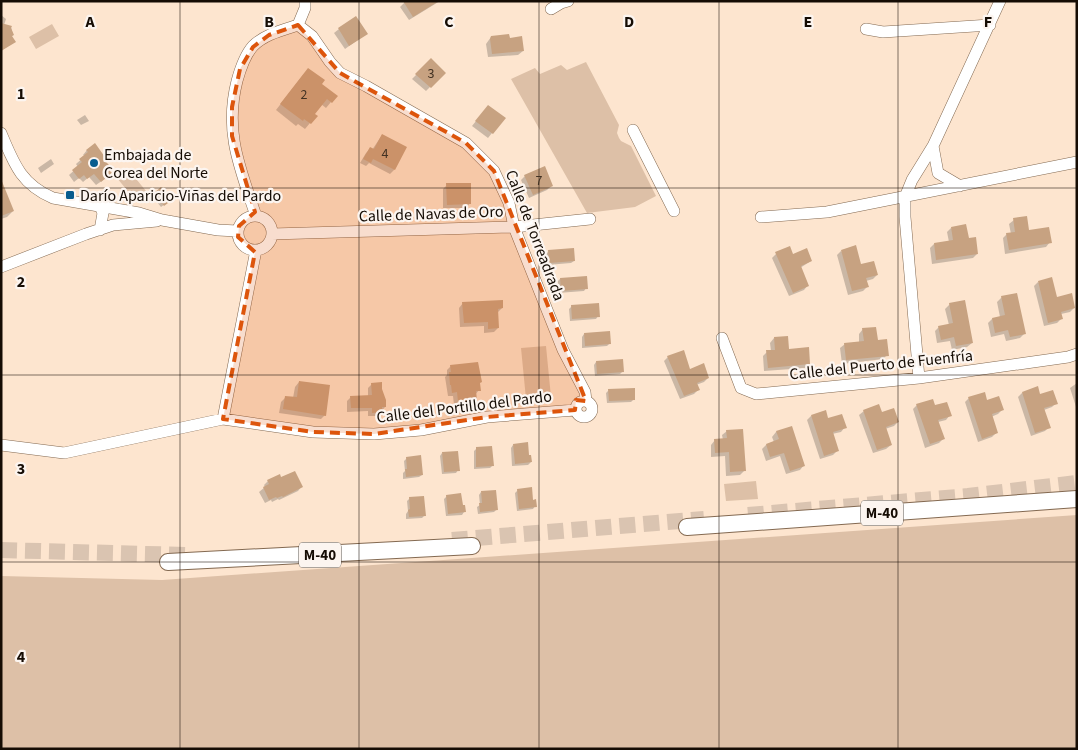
<svg xmlns="http://www.w3.org/2000/svg" width="1078" height="750" viewBox="0 0 1078 750" font-family="'Source Sans 3',sans-serif">
  <rect width="100%" height="100%" fill="#fde5cf"/>
  <path fill="#ddc0a7" d="M52,24L59,36L36,49L29,37Z
    M586,62L619,125L617,133L619,138L621,141L631,146L656,196L635,207L587,213L511,79L535,68L540,74L561,65L567,70Z
    M128,169L146,191L135,200L117,178Z
    M546,346L551,397L526,399L521,348Z
    M756,481L758,499L726,501L724,484Z
    M1077,515V749H1V576L162,580Z"/>
  <path fill="#0003" d="M406,1H440L409,20L400,7Z
    M1,15L6,19L4,25L11,27L13,35L11,37L14,42L1,51Z
    M339,29L366,34L345,49L334,33Z
    M491,37L508,39L523,51L518,55L488,57L486,44Z
    M431,60L444,73L426,91L412,79Z
    M303,75L320,84L331,102L326,108L321,104L313,115L310,123L305,129L298,124L296,126L276,110Z
    M484,111L504,118L488,138L472,126Z
    M85,115L89,121L81,125L77,120Z
    M382,135L405,147L394,170L390,174L369,163L366,166L360,163L366,153L370,149L372,150Z
    M87,150L105,167L106,178L96,185L89,177L83,182L79,178L74,182L69,175L78,167L76,164L85,156L83,155Z
    M51,159L54,164L41,173L38,168Z
    M525,176L552,185L547,190L529,198L521,180Z
    M447,185L470,203L466,208H443V189Z
    M161,189L170,200L161,207L152,196Z
    M1,192L13,211L7,217L1,219Z
    M1014,220L1028,232L1050,242L1046,247L1005,254L1003,238L1007,234H1011L1009,224Z
    M951,228L967,239L977,254L973,258L932,264L930,248L934,244L949,242L947,232Z
    M549,251L574,261L571,263L547,265L546,254Z
    M841,251L860,266L877,275L873,279L866,281L868,286L863,291L848,295L837,255Z
    M776,254L811,261L800,268L808,285L804,290L789,296L772,258Z
    M560,279L586,288L584,291L558,293V281Z
    M1038,282L1056,298L1074,308L1070,312L1061,314L1062,318L1057,323L1044,326L1034,286Z
    M1002,297L1024,334L1020,338L1006,341L1004,334L991,337L988,323L992,319L1000,317L997,302Z
    M463,303L502,308L497,313L498,328L494,332L484,333V326L460,327L459,308Z
    M950,304L972,343L967,347L952,350L950,341L937,343L935,331L939,327L949,325L945,309Z
    M572,306L598,316L596,319L570,321L569,309Z
    M863,329L877,341L887,355L883,359L842,364L840,348L845,344L859,342V334Z
    M584,334L610,343L607,346L582,348V337Z
    M774,338L788,350L809,364L805,368L764,371L763,356L767,352L771,351L770,343Z
    M668,357L689,370L708,378L704,382L696,385L698,390L694,394L680,399L664,361Z
    M596,362L623,371L620,374L595,376L594,365Z
    M451,366L479,390L475,395L476,409L472,413L455,414L453,396H448L445,377L447,375V370Z
    M299,382L325,415L321,419L279,413L281,402L285,398H293L295,387Z
    M1077,383V410L1070,388Z
    M372,384L385,407L381,412L377,416H368V411L347,412V401L351,397L368,396V388Z
    M609,390L634,399L631,402L607,403L606,393Z
    M1022,393L1040,395L1056,403L1052,407L1044,410L1049,427L1045,431L1031,436L1018,397Z
    M969,398L987,401L1002,410L998,414L991,417L996,433L992,437L978,442L965,402Z
    M917,405L934,407L950,415L946,420L938,422L943,439L939,443L925,448L913,409Z
    M864,411L881,413L898,422L894,426L885,429L891,445L886,449L873,453L859,415Z
    M811,416L828,419L845,427L841,432L832,434L837,451L833,455L820,459L807,420Z
    M791,427L804,465L800,470L786,474L780,456L766,461L762,449L766,445L774,442L772,437L776,432Z
    M727,431L745,470L740,475L726,476L725,456L711,457V445L715,440H723L722,435Z
    M513,445L531,462L528,465L512,466L511,448Z
    M477,448L493,465L490,468L474,469V451Z
    M442,453L458,470L456,473L442,474L440,456Z
    M407,458L422,475L419,477L403,479V473L405,471L404,461Z
    M281,479L302,486L298,491L279,500L278,499L272,502L271,500L265,503L259,492L265,487L264,485L268,481Z
    M518,490L532,501L535,506L533,509L517,511L515,493Z
    M481,492L497,509L494,512L478,514L477,507L480,505L479,495Z
    M447,496L464,512L462,515L446,516L444,499Z
    M410,498L425,515L422,518L406,519V514L408,511L407,501Z"/>
  <path fill="#c7a281" d="M403,1H439L413,17Z
    M356,16L368,34L349,46L338,28Z
    M1,23L12,26L11,28L14,35L12,36L16,42L1,51Z
    M509,34L510,38L522,36L524,51L492,54L490,39L491,36Z
    M431,58L446,73L431,88L415,74Z
    M308,68L325,80L322,84L338,96L332,103L327,99L315,114L318,116L311,124L304,119L303,121L280,104Z
    M488,105L506,118L493,134L475,121Z
    M382,134L407,147L395,170L373,159L371,163L363,159L370,147L374,149Z
    M95,143L107,160L105,161L109,165L106,167L112,173L101,182L94,174L87,179L84,175L79,179L72,170L82,162L79,159L88,152L86,150Z
    M545,166L553,186L533,195L524,175Z
    M1,179L14,211L1,216Z
    M446,183H471V204L447,205Z
    M161,187L172,200L164,206L154,193Z
    M1027,216L1029,230L1049,227L1052,243L1009,250L1006,233L1015,232L1013,218Z
    M966,224L969,238L976,237L978,254L936,260L934,243L953,240L951,227Z
    M856,245L861,264L874,261L878,275L866,278L869,287L852,291L841,250Z
    M790,246L793,254L807,248L812,261L801,266L809,286L793,293L775,252Z
    M574,248L575,261L549,263L548,250Z
    M587,276L588,289L561,291L560,278Z
    M1052,277L1057,297L1072,293L1075,308L1061,312L1063,319L1048,323L1038,281Z
    M1017,293L1026,334L1010,337L1008,330L995,333L992,318L1005,315L1001,296Z
    M503,300V308L498,309L499,328L488,329V322L464,323L462,302Z
    M965,300L973,343L956,346L954,337L941,340L938,326L953,323L949,303Z
    M599,303L600,317L572,319L571,305Z
    M876,327L878,340L887,339L889,356L846,360L844,343L864,341L862,328Z
    M610,331L611,344L585,346L584,333Z
    M788,336L789,349L809,347L810,364L768,368L766,350H775L774,337Z
    M684,350L690,369L704,363L709,378L697,383L700,390L684,396L667,356Z
    M623,359L624,372L597,374L596,361Z
    M478,362L482,382L480,383L481,391H476L478,409L459,411L457,392L452,393L451,385H450L449,372H451L450,365Z
    M299,381L330,385L326,416L283,409L285,396L297,397Z
    M382,382V389L386,400V407H382V412L372,413V408H351L350,396L372,395L371,383Z
    M1038,386L1040,394L1053,390L1058,404L1044,408L1051,428L1035,433L1022,392Z
    M635,388V400L609,401L608,389Z
    M985,392L987,400L999,396L1004,410L992,414L998,433L982,439L968,397Z
    M933,399L935,405L947,402L952,416L938,420L945,439L930,444L916,404Z
    M879,404L882,412L894,408L899,422L886,427L892,445L877,450L863,410Z
    M826,410L828,418L842,414L847,428L833,432L839,451L824,456L811,415Z
    M792,426L805,466L790,471L784,453L770,457L766,444L779,439L776,431Z
    M743,429L746,471L730,472L729,452L715,453L714,439L727,438L726,430Z
    M528,442L529,455H531L532,462L515,464L513,444Z
    M492,446L494,466L476,467V447Z
    M458,451L460,471L444,472L442,452Z
    M421,455L423,475L406,477L405,469H407L406,457Z
    M295,471L303,487L283,497L282,496L277,498L276,497L269,500L263,487L269,484L267,480L280,474L281,477Z
    M532,487L533,500L536,499L537,507L519,509L517,489Z
    M496,490L498,510L480,512L479,503H482L481,491Z
    M461,493L463,505H465L466,512L448,514L446,495Z
    M424,496L426,516L409,517L408,510L410,509L409,497Z"/>
  <g fill="none" stroke-linecap="round" stroke-linejoin="round">
    <path stroke="#dac4b1" stroke-width="16" stroke-dasharray="16 8" stroke-linecap="butt" d="M748,515L968,496L1077,483
      M452,540L704,519
      M1,550L185,555"/>
    <g stroke="#836951" stroke-width="12">
      <path id="minor" d="M551,9L561,3L568,1
        M298,25L312,36L330,62L340,73L366,86L466,143L494,171L509,203L514,227L563,350L585,392L586,401
        M866,29L883,32L990,25
        M633,130L674,211
        M1,133C14,164 21,184 53,198L139,213L162,220L218,230L237,231
        M933,146L1000,1
        M100,206L103,213L100,230
        M238 233a17 17 0 1 1 34 0a17 17 0 1 1-34 0Z
        M256,216C240,168 224,132 237,81C240,70 245,55 253,46C265,34 283,30 298,25L305,8V1
        M761,217L827,212L1077,162
        M272,234L514,227L590,219
        M1,267L86,234L113,225L157,221
        M722,338L741,388L756,394L919,378L1068,357L1077,354
        M919,378L905,217V197L912,180L933,146L938,173L960,186
        M576 409a8 8 0 1 1 16 0a8 8 0 1 1-16 0Z
        M223,419L256,250
        M1,445L64,453L223,419L313,432L374,434L421,430L487,417L575,410"/>
    </g>
    <g stroke="#836951" stroke-width="18">
      <path id="highway" d="M687,527L1077,499
        M168,562L472,546"/>
    </g>
    <use href="#minor" stroke="#fff" stroke-width="11"/>
    <use href="#highway" stroke="#fff" stroke-width="16"/>
  </g>
  <path fill="#dd550c" fill-opacity="0.2" stroke="#dd550c" stroke-width="4" stroke-dasharray="10 6" stroke-linejoin="round" d="M298,25L340,73L466,143L494,171L586,401L576,400L575,410L487,417L374,434L313,432L223,419L255,252L238,237L239,226L255,212L232,136V107L240,69L253,47L269,35Z"/>
  <path fill="none" stroke="#150c04" stroke-width="1" stroke-opacity="0.55" d="M180,1V749M359,1V749M539,1V749M719,1V749M898,1V749M1,188H1077M1,375H1077M1,562H1077"/>
  <g fill="#085c8e" stroke="#fcf5f0" stroke-width="2">
    <circle cx="94" cy="163" r="5"/>
    <rect x="65" y="190" width="10" height="10" rx="2.5"/>
  </g>
  <g text-anchor="middle" stroke-width="4.5" stroke-linejoin="round" paint-order="stroke">
    <g font-size="14" fill="#423223">
      <text x="431" y="78">3</text>
      <text x="304" y="99">2</text>
      <text x="385" y="158">4</text>
      <text x="539" y="185">7</text>
    </g>
    <g fill="#fcf5f0" stroke="#5a524b" stroke-width="1">
      <rect x="861" y="500.5" width="42" height="25" rx="4"/>
      <rect x="299" y="542.5" width="42" height="25" rx="4"/>
    </g>
    <g font-size="15" font-weight="bold" fill="#150c04">
      <text x="882" y="518">M-40</text>
      <text x="320" y="560">M-40</text>
    </g>
    <g font-size="16" fill="#150c04" stroke="#fcf5f0" text-anchor="start">
      <text x="104" y="160">Embajada de<tspan x="104" dy="18">Corea del Norte</tspan></text>
      <text x="80" y="201">Darío Aparicio-Viñas del Pardo</text>
    </g>
    <g font-size="16" fill="#150c04" stroke="#fcf5f0">
      <text transform="translate(431 213) rotate(-2)" y="6">Calle de Navas de Oro</text>
      <text transform="translate(536 235) rotate(69)" y="6">Calle de Torreadrada</text>
      <text transform="translate(881 364) rotate(-6)" y="6">Calle del Puerto de Fuenfría</text>
      <text transform="translate(464 406) rotate(-7)" y="6">Calle del Portillo del Pardo</text>
    </g>
  </g>
  <g font-size="16" text-anchor="middle" font-weight="bold" fill="#150c04" stroke="#fcf5f0" stroke-width="4.5" stroke-linejoin="round" paint-order="stroke">
    <text x="90" y="27">A</text>
    <text x="269" y="27">B</text>
    <text x="449" y="27">C</text>
    <text x="629" y="27">D</text>
    <text x="808" y="27">E</text>
    <text x="988" y="27">F</text>
    <text x="21" y="99">1</text>
    <text x="21" y="287">2</text>
    <text x="21" y="474">3</text>
    <text x="21" y="662">4</text>
  </g>
  <rect width="1078" height="750" fill="none" stroke="#150c04" stroke-width="5"/>
</svg>
